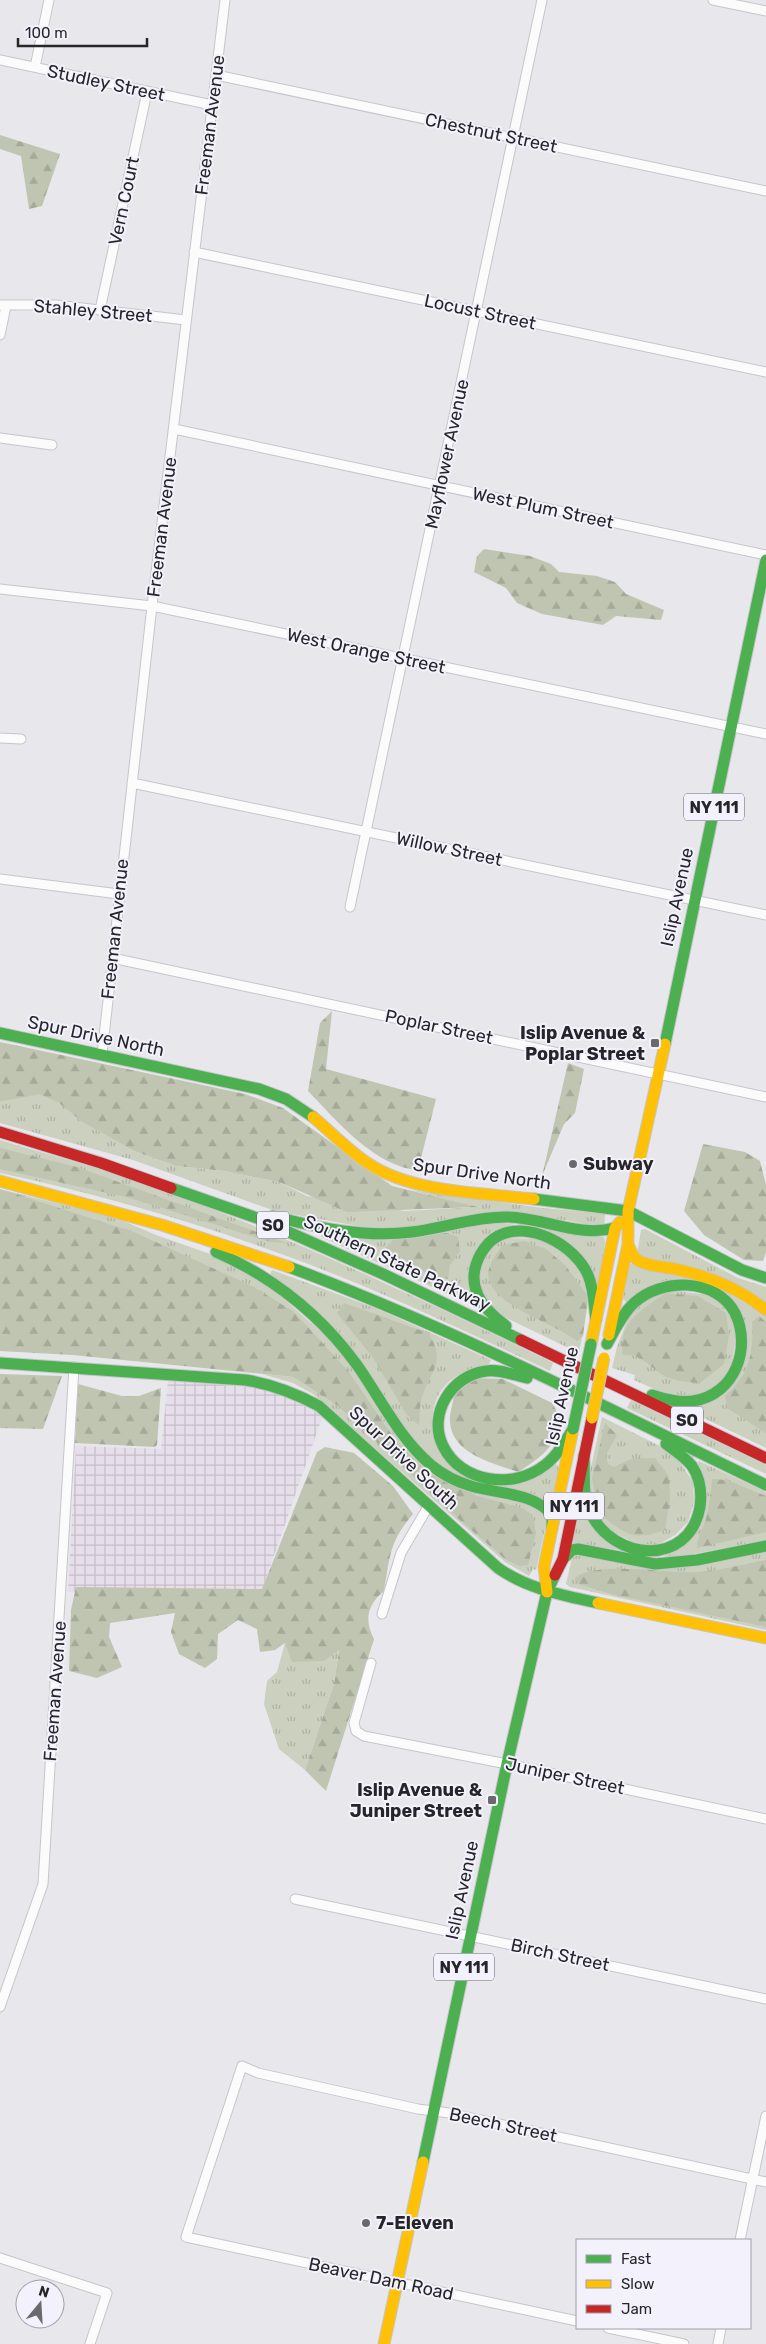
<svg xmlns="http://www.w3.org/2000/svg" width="766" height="2344" viewBox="0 0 766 2344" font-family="Rubik,sans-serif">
  <defs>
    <pattern id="industrial-grid" width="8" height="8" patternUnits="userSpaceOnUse" patternTransform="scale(1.25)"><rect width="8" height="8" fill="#e6deea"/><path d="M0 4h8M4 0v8" fill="none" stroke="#c5bec9"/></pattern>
    <pattern id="grass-tufts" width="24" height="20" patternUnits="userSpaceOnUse" patternTransform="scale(1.25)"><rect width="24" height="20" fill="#ccd0be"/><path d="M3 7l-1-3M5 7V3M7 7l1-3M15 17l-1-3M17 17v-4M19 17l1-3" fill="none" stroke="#afb2a3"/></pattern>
    <pattern id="forest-firs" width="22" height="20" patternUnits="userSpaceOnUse" patternTransform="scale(1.25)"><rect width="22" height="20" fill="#c0c5b1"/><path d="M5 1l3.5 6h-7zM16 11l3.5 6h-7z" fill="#a5a998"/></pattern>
  </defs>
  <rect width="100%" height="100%" fill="#e7e7ec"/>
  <path fill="url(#industrial-grid)" d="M168,1381L262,1388L297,1401L323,1415L260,1596L68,1592L76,1446L161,1449Z"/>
  <path fill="url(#grass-tufts)" d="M39,1093L59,1103L82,1122L134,1151L176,1166L224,1171L279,1182L307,1196L405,1211L476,1207L410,1190L543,1208L599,1213L605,1214L604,1228L566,1220L374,1229L275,1211L133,1160L0,1123V1102Z
    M0,1140C46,1154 93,1166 138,1181C280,1232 417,1297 553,1363L550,1371C492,1344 434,1316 375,1291C255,1240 127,1200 0,1173Z
    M4,1190L119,1219L156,1235L216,1256L262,1280L337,1346L426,1465L542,1506L548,1516L536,1570L533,1569L529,1576L505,1562L313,1394L293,1383L262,1374L293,1377L338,1406L448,1510L506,1560L519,1566L478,1496L429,1473L397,1442L350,1373Z
    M493,1222L604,1237L605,1242L597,1305L571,1244L493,1231L473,1301L470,1304L321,1237L323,1231Z
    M645,1229L738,1278L766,1287V1304L637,1254L641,1230Z
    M499,1238L548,1239L582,1270L588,1304L579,1353L498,1314L483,1301L476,1268Z
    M627,1263L700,1277L766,1315V1448L681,1407L716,1398L745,1330L699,1280L627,1303L623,1299Z
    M272,1270L378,1309L491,1360L489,1364C375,1384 453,1537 554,1463L562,1468L555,1502C518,1493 474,1488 441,1466C401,1440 380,1390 352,1353C329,1323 301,1296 270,1275Z
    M666,1290L710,1295L727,1310L737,1330L731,1369L719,1384L705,1393L681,1397L661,1392L634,1380L635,1375L612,1368L617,1347L631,1310Z
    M631,1400L766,1465V1474L627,1408Z
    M602,1417L674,1453L693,1482L694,1502L688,1522L675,1535L659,1544L641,1546L606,1528L592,1497L589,1476Z
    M699,1461L766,1492V1540L677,1557L574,1544L572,1538L577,1500L587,1518L653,1554L695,1527V1465Z
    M766,1548V1630L570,1587L566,1584L573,1553L617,1561Z
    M285,1643L324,1661L339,1649L334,1684L305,1770L279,1749L264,1704L267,1681L277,1672Z"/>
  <path fill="url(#forest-firs)" d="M0,135L60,154L42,206L29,209L21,156L0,149Z
    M484,549L530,556L551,564L559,572L597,576L615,582L626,594L664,610L661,620L616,616L603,625L542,614L517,603L506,588L474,572L477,556Z
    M332,1011L326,1069L436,1099L418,1170C375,1167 336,1120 308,1091L320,1023Z
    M0,1042L245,1094L283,1108L392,1186L478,1207L347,1212L279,1182L224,1171L176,1166L134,1151L82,1122L59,1103L39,1094L0,1102Z
    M568,1063L584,1069L575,1113L564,1124L542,1176Z
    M703,1144L745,1152L760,1161L766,1185V1252L763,1261L744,1260L704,1235L684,1211Z
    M0,1148L77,1167L287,1243L271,1242L130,1198L0,1169Z
    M0,1189L134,1232L254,1287L294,1312L350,1373L397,1442L429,1473L478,1496L522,1508L533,1515L536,1533L528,1565L519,1566L506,1560L448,1510L338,1406L293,1377L73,1355L0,1351Z
    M447,1233L458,1237L460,1251L450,1265L448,1279L429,1274L385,1248L397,1236Z
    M524,1241L546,1249L565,1265L588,1296L583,1336L577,1341C555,1324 497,1307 489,1280C485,1268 496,1254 503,1245Z
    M666,1293L698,1296L726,1313L729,1335L724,1364L700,1383C691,1382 680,1382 672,1379C653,1374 645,1353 623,1355C617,1323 642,1309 666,1293Z
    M344,1303L428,1333C446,1360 433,1368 423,1394C419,1403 420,1416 419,1425L406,1414L374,1359L337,1313Z
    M759,1316L766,1322V1433L727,1408L725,1396C749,1376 754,1352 752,1322Z
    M0,1374L62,1376L43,1429L0,1428Z
    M474,1378L503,1379L552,1403L563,1422C554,1447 541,1458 518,1472C493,1463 452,1454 450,1422C449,1413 454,1400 455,1391Z
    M78,1384L122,1396H139L161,1388L157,1445L155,1447L75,1443Z
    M605,1423L617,1435L606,1455L608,1464L614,1467L631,1459L655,1458L669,1476L670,1500L665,1530C631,1542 625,1533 598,1513L592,1478Z
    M325,1447L354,1453L393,1486L413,1514C389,1542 390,1557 384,1591C367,1605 364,1620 374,1639L326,1791L305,1770L334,1684L339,1650L324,1661L292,1662L285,1643L275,1650L260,1652L257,1629L238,1620L218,1634L217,1659L205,1668L179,1654L171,1632L175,1613L110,1623L109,1637L122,1667L97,1678L69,1671L71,1610L76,1587L262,1589L317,1452Z
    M712,1479L727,1480L766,1496V1532L697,1548C697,1536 703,1530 706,1519C709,1506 711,1493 712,1479Z
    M766,1560V1627L611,1594L578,1584L575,1578C595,1560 669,1574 697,1572C720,1571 744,1564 766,1560Z"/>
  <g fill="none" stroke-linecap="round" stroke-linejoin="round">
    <g stroke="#c6c5ca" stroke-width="11">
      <path id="street" d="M713,0L766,11
        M0,60L212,105
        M35,67L49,0
        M216,75L766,191
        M194,252L766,372
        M0,305H56L186,320
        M100,310L147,92
        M0,335L6,306
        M174,429L766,555
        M0,438L52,445
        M0,589L152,606L766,734
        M0,738L21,739
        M132,783L766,915
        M0,879L119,894
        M350,907L542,0
        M112,958L766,1097
        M102,1054L152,606L225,0
        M382,1614L401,1553L429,1505
        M371,1663L354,1723L356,1731L364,1736L507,1764L766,1819
        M295,1899L766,1999
        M0,2007L43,1884L74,1367
        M740,2240L766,2116
        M0,2258L107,2293L90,2344
        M577,2321L186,2237L242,2066L258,2073L418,2109L449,2113L766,2182
        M608,2328L684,2344
        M718,2344L721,2328"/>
    </g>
    <g stroke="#c6c5ca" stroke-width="13">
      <path id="fast" d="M0,1033L259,1089L286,1099L313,1117
        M665,1044L766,560
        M171,1188L257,1218L383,1274L521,1340
        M534,1199L628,1211L742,1270L766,1278
        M273,1216C318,1228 365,1238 412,1232C443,1228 474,1217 506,1217C543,1217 578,1238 615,1228
        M216,1252C273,1277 320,1314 357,1365C381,1399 399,1438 431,1465C443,1475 457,1482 471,1486C498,1494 533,1492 552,1515V1528
        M289,1267C453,1328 609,1409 766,1485
        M506,1326C482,1308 464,1286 480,1255C484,1248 490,1240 498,1236C529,1220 575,1245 588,1275C594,1289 594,1305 596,1320
        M607,1344C615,1330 622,1314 634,1303C661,1278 716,1277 735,1313C752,1348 735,1395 693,1401C679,1403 665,1399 652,1395
        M0,1363L245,1380C272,1384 295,1393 319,1406L498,1568C528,1589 562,1595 598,1603
        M527,1378C514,1375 500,1369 486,1371C452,1375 427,1414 443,1446C461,1483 513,1490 545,1465C557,1456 565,1442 573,1429
        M584,1455C585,1473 582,1495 590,1512C613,1561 689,1568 700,1507C702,1493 700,1478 692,1466C685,1457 675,1451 666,1444
        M563,1559L572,1550L578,1549L655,1564L697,1560L766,1546
        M423,2162L507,1764L547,1592L555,1575"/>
    </g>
    <g stroke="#c6c5ca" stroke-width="13">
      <path id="slow" d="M313,1117C331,1132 349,1151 369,1164C413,1193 483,1193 534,1199
        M0,1181L162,1225L289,1267
        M628,1244C631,1251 633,1259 641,1262C651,1266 664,1267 675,1269C709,1276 739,1288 766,1310
        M609,1335L628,1244V1211L665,1044
        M591,1344L615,1228L620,1222
        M547,1592L544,1567L572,1434
        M598,1603L766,1638
        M384,2344L423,2162"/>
    </g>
    <g stroke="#c6c5ca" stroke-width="13">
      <path id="jam" d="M0,1132L101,1163L171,1188
        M521,1340L766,1458
        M555,1575L563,1559L592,1418"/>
    </g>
    <use href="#street" stroke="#fbfbfc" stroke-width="9"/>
    <use href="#fast" stroke="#4caf50" stroke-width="11"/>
    <use href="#slow" stroke="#ffc107" stroke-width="11"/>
    <use href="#jam" stroke="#c62828" stroke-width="11"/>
    <g stroke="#c3c3c5" stroke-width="13" stroke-linecap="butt">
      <path id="fast-bridge" d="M573,1429L591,1344"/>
    </g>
    <g stroke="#c3c3c5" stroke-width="13" stroke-linecap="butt">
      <path id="slow-bridge" d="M592,1418L604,1358"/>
    </g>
    <use href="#fast-bridge" stroke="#4caf50" stroke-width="11"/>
    <use href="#slow-bridge" stroke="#ffc107" stroke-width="11"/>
  </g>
  <g fill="#6a6a6e" stroke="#f2f1fc" stroke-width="2">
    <rect x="650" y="1038" width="10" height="10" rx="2.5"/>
    <circle cx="573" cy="1164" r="5"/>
    <rect x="487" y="1795" width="10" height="10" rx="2.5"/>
    <circle cx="366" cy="2223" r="5"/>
  </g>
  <g text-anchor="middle" stroke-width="4" stroke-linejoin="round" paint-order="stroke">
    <g fill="#f2f1fc" stroke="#636369" stroke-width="1">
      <rect x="684" y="793.5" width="60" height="27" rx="4"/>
      <rect x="257" y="1211.5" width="32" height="27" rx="4"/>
      <rect x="671" y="1406.5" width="32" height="27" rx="4"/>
      <rect x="544" y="1492.5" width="60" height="27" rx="4"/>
      <rect x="434" y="1953.5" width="60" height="27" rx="4"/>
    </g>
    <g font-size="16" font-weight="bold" fill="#26262a">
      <text x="714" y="813">NY 111</text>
      <text x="273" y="1231">SO</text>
      <text x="687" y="1426">SO</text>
      <text x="574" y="1512">NY 111</text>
      <text x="464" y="1973">NY 111</text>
    </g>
    <g font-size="18" fill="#26262a" stroke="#f2f1fc">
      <text transform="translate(106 83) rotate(12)" y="6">Studley Street</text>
      <text transform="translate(210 125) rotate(-83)" y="6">Freeman Avenue</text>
      <text transform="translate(491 133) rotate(12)" y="6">Chestnut Street</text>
      <text transform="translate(124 201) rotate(-78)" y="6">Vern Court</text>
      <text transform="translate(93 311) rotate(5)" y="6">Stahley Street</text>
      <text transform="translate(480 312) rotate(12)" y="6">Locust Street</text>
      <text transform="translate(447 454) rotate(-78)" y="6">Mayflower Avenue</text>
      <text transform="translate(543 508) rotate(12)" y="6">West Plum Street</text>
      <text transform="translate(162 527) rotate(-83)" y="6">Freeman Avenue</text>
      <text transform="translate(366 651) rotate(12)" y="6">West Orange Street</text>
      <text transform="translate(449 849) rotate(12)" y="6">Willow Street</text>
      <text transform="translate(677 897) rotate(-78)" y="6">Islip Avenue</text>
      <text transform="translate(115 929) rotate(-84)" y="6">Freeman Avenue</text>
      <text transform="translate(439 1027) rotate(12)" y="6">Poplar Street</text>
      <text transform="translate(96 1036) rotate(12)" y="6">Spur Drive North</text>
      <text transform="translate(482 1174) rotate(8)" y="6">Spur Drive North</text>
      <text transform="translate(397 1263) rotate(25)" y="6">Southern State Parkway</text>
      <text transform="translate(562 1396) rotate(-78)" y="6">Islip Avenue</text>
      <text transform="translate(404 1458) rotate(43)" y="6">Spur Drive South</text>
      <text transform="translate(55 1691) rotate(-86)" y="6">Freeman Avenue</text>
      <text transform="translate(565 1776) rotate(12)" y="6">Juniper Street</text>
      <text transform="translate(462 1890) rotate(-78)" y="6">Islip Avenue</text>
      <text transform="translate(560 1955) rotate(12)" y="6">Birch Street</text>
      <text transform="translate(503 2125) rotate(12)" y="6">Beech Street</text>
      <text transform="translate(381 2279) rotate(12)" y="6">Beaver Dam Road</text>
    </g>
    <g font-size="18" font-weight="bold" fill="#26262a" stroke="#f2f1fc" text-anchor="end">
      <text x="645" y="1039">Islip Avenue &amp;<tspan x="645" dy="21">Poplar Street</tspan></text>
      <text x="583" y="1170" text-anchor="start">Subway</text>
      <text x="482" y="1796">Islip Avenue &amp;<tspan x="482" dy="21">Juniper Street</tspan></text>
      <text x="376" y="2229" text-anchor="start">7-Eleven</text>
    </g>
  </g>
  <rect x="576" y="2239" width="175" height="90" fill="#f2f1fc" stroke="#a0a0a8"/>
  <rect x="586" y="2255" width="25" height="8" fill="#4caf50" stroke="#a0a0a8"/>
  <text x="621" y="2264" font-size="15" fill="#26262a">Fast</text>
  <rect x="586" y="2280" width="25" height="8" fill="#ffc107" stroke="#a0a0a8"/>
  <text x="621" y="2289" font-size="15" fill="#26262a">Slow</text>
  <rect x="586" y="2305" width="25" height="8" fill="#c62828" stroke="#a0a0a8"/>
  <text x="621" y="2314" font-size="15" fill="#26262a">Jam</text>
  <g transform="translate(40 2304) rotate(18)"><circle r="24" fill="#f2f1fc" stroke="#a0a0a8"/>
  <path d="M0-4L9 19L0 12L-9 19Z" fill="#6a6a6e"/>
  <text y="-8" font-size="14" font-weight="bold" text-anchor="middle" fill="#26262a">N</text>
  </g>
  <path d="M18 38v8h129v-8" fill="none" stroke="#26262a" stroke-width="2.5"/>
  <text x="25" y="38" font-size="15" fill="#26262a" stroke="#f2f1fc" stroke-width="4" paint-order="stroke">100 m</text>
</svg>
